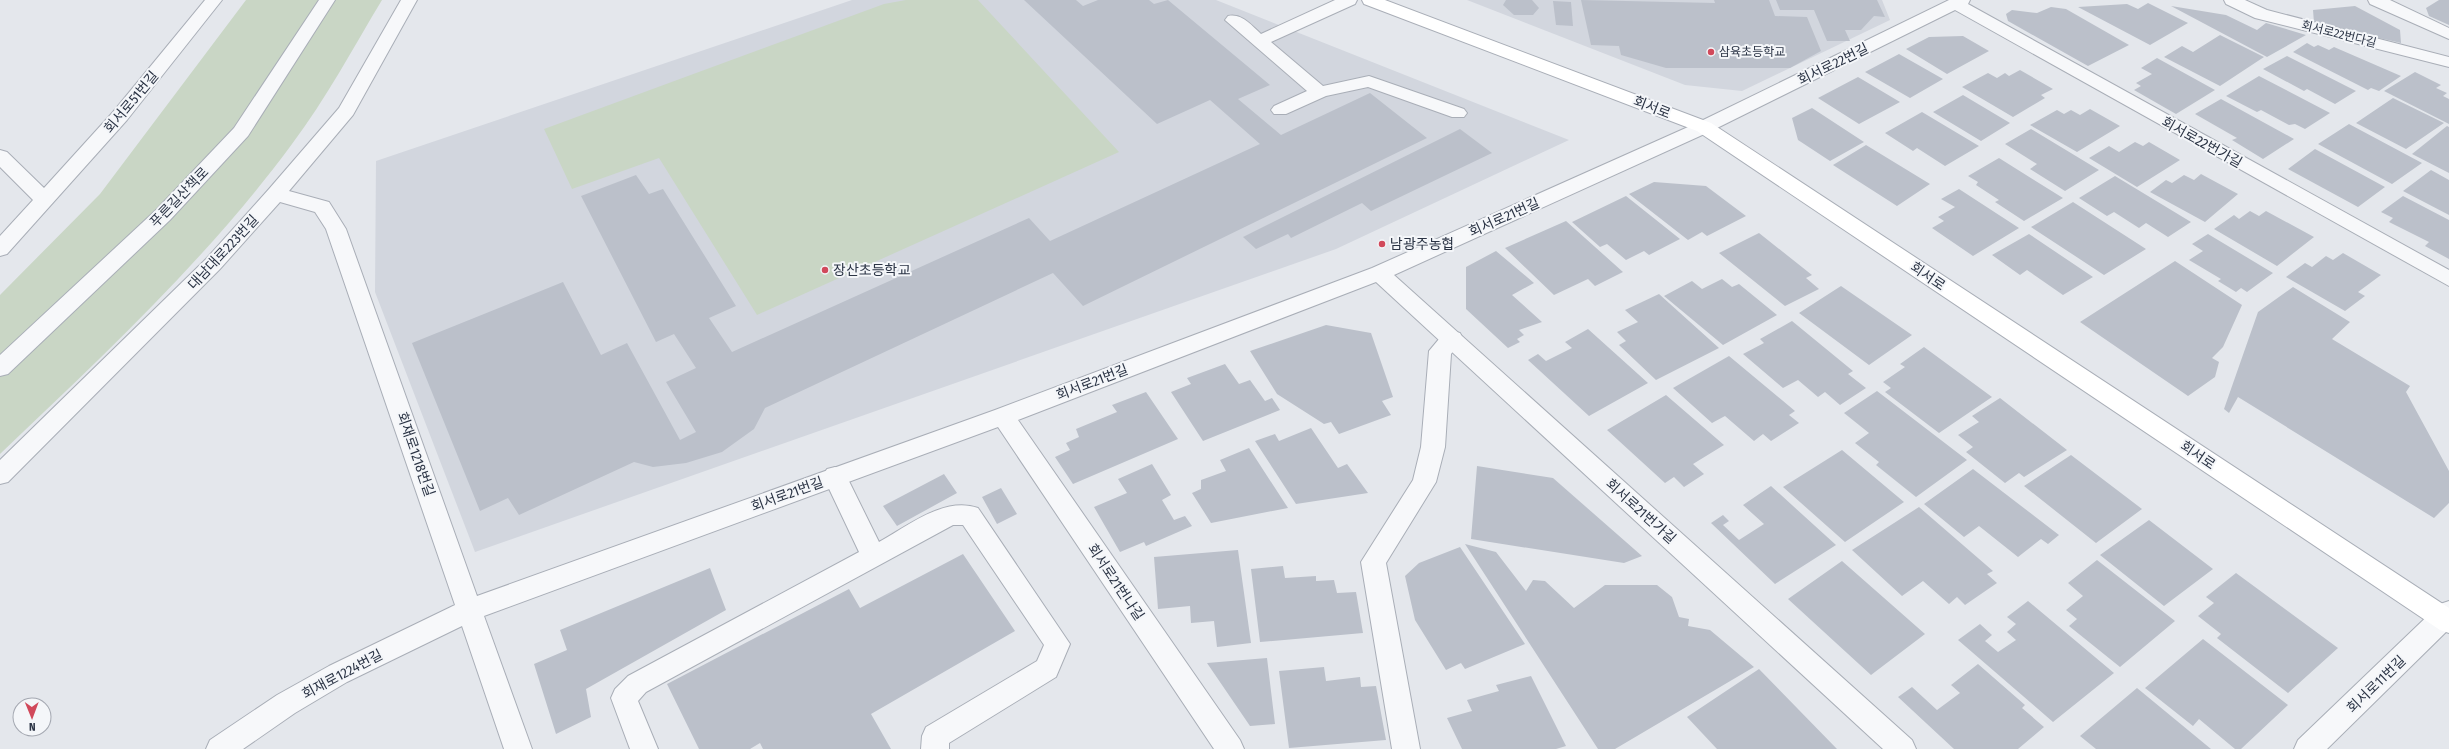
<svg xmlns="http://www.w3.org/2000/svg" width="2449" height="749" viewBox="0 0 2449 749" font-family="'Fira Sans Condensed','Noto Sans KR',sans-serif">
  <rect width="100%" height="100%" fill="#e4e7ec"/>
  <path fill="#d2d6de" d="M852,0H1216L1569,140L1336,249L475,552L375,292L376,161Z
    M1467,0H1882L1890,20L1742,91L1685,85Z"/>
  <path fill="#c9d6c5" d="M246,0H382C353,48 326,99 292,144C208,258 103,356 0,454V295L100,194Z
    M906,0H978L1119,152L757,315L659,158L572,189L544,129L884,4Z"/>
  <path fill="#bbc0ca" d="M1024,0H1076L1083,6L1098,0H1149L1154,4L1168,0L1270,85L1238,99L1281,135L1370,93L1427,138L1083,306L1053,273L765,408L754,429L722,452L686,463L653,467L634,462L519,515L508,498L480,511L412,343L563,282L601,355L627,343L680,440L696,432L666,382L696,368L674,334L656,342L581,196L636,175L649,194L663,189L736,306L709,318L732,352L1029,218L1050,241L1260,144L1210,100L1157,124Z
    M1506,0H1532L1539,8L1533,15H1514L1503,5Z
    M1581,0L1715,3L1714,0H1769L1775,16L1807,17L1821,51L1790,68H1666L1621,55L1619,46L1591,45Z
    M1776,0H1877L1885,17L1874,16L1861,30H1845L1850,41H1827L1814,10H1780Z
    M2439,0H2449V25L2429,16L2426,8Z
    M1553,1L1571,2L1573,26L1556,25Z
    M2148,3L2188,23L2150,45L2078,7L2127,4L2138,9Z
    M2171,6L2226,15L2257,30L2266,23L2306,35L2267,57Z
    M2355,6L2400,30L2401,43L2314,23L2313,10Z
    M2051,7L2066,9L2129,45L2088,66L2008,21L2006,14L2012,10L2037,13Z
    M2220,35L2264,57L2220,86L2164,57L2182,46L2193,52Z
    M1963,36L1989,51L1947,74L1906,49L1929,37Z
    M2307,43L2314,47L2318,45L2329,50L2334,47L2401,76L2379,91L2371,88L2368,90L2293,52Z
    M1899,54L1943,79L1910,98L1865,72Z
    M2287,56L2356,91L2335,104L2307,89L2304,91L2263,69Z
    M2157,58L2215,90L2176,114L2134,90L2141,86L2136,83L2152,74L2141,68Z
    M2020,70L2053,89L2041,95L2045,98L2013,117L1962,87L1988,73L1997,78L2005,73L2009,76Z
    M2415,72L2441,85L2436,88L2447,93L2443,96L2449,99V124L2384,91Z
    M2259,76L2330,113L2305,129L2295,124L2289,125L2261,110L2257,112L2226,96Z
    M1858,77L1900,102L1859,124L1818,98Z
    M1963,95L2010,123L1981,141L1933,112Z
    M2393,98L2444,123L2406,149L2356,123Z
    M2221,99L2294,139L2263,159L2232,140L2237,138L2195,114Z
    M1812,108L1864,142L1830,161L1798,140L1792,118Z
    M2090,109L2120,126L2077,152L2030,125L2057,110L2064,114L2071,110L2080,115Z
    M1922,112L1979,146L1945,166L1917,148L1913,151L1885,133Z
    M2349,124L2422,163L2392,184L2318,144Z
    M2447,126L2449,127V173L2412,154Z
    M1460,129L1492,153L1371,211L1362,203L1291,238L1288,234L1256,249L1243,237Z
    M2031,129L2099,170L2065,191L2030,169L2037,164L2005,144Z
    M2135,142L2143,146L2149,142L2180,160L2137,187L2089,158L2109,146L2119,152Z
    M1866,145L1930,184L1897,206L1833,165Z
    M2315,149L2385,187L2358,207L2288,169Z
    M1999,158L2063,198L2024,221L1995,202L1999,200L1976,185L1978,182L1968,176Z
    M2431,170L2449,180V215L2403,191Z
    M2201,174L2238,194L2205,222L2150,192L2166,180L2172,183L2184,175L2194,180Z
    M2115,176L2191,222L2168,237L2146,223L2139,228L2114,212L2107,216L2079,198Z
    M1654,182L1706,186L1746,216L1707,236L1702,232L1688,240L1629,194Z
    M1959,189L2019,228L1973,256L1932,228L1944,221L1938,217L1955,207L1941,199Z
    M1626,196L1680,239L1649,255L1644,251L1626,260L1607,244L1600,247L1572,222Z
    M2403,196L2449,220V259L2425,246L2429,242L2389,222L2393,218L2381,212Z
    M2073,202L2146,249L2104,275L2031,227Z
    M2250,211L2259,216L2266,211L2314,237L2277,266L2214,229L2234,215L2239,219Z
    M1566,221L1623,272L1595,286L1588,279L1554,295L1505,248Z
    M1759,233L1812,275L1806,278L1819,289L1785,306L1719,253Z
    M2029,234L2093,277L2063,295L2027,270L2020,275L1992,255Z
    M2208,234L2273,273L2247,292L2241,288L2236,292L2218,281L2221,279L2189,260L2203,251L2192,244Z
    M1496,251L1534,283L1512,295L1542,322L1519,330L1524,335L1517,339L1520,342L1508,348L1466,309V267Z
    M2343,253L2381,275L2358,292L2365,296L2345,311L2286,277L2305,263L2312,267L2326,256L2333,260Z
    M2175,261L2242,305L2223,347L2212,358L2219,362L2215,377L2188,396L2080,322Z
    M1722,279L1732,287L1739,284L1777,315L1723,345L1664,296L1692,281L1702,289Z
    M1841,286L1912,335L1869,365L1799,313Z
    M2293,287L2350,322L2332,339L2410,386L2406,392L2449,471V503L2434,518L2238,397L2229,413L2224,409L2258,312Z
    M1659,294L1719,348L1656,380L1619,345L1626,341L1617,332L1638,322L1625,310Z
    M1792,321L1853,371L1848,374L1866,388L1840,405L1825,392L1818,397L1798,380L1783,388L1743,354L1764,343L1760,339Z
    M1326,325L1371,333L1393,397L1382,401L1391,415L1339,434L1331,422L1324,424L1277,394L1250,351Z
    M1588,329L1648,383L1589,416L1528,360L1538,354L1546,361L1572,348L1565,342Z
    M1924,347L1992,397L1939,433L1885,392L1891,388L1883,382L1905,367L1900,364Z
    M1729,356L1795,411L1789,415L1799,423L1771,441L1763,434L1754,441L1725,416L1712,423L1673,388Z
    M1225,364L1239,384L1250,380L1265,401L1272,398L1280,410L1203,441L1171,392L1191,384L1187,378Z
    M1877,391L1967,460L1916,497L1876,465L1879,462L1855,443L1869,433L1844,413Z
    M1146,392L1178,439L1073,484L1055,457L1070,450L1066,443L1079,437L1076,429L1117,412L1112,405Z
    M1666,395L1724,445L1693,464L1704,474L1684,487L1674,477L1665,483L1607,430Z
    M2000,398L2067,450L2024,477L2019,473L2005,483L1966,452L1973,447L1958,435L1979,422L1972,416Z
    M1311,428L1338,468L1347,464L1368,493L1296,504L1255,441L1275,434L1279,441Z
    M1249,448L1288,508L1211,523L1192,493L1201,489V480L1226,471L1220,460Z
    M1842,450L1904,502L1845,542L1783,487Z
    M2071,455L2142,509L2096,543L2024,486Z
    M1152,464L1171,495L1162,500L1174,520L1185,516L1192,526L1146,546L1144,542L1120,552L1094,507L1127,493L1118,479Z
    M1477,466L1553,478L1642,556L1624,563L1471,539Z
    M1973,469L2059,535L2048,544L2041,539L2018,557L1979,526L1964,537L1924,504Z
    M944,474L957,493L897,526L883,506Z
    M1771,486L1836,545L1775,584L1711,523L1723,515L1729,521L1723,525L1739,540L1764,524L1743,505Z
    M1001,488L1017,514L997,524L982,497Z
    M1919,507L1993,571L1987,574L1997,583L1965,605L1957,597L1949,604L1923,581L1902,596L1852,550Z
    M2149,520L2213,569L2164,606L2100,555Z
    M1465,544L1496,552L1526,591L1533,580L1545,581L1574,608L1605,585H1657L1672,597L1679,617L1689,619L1688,626L1710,630L1754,667L1615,749H1598Z
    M1460,547L1525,644L1465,669L1461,663L1446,670L1415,620L1405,576L1419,563Z
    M1238,550L1251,643L1217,647L1214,621L1191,623L1190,606L1158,609L1154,557Z
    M963,554L1015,631L871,714L891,749H763L760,743L750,749H699L667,684L849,589L860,608Z
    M2097,560L2175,621L2120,667L2069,626L2077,619L2066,610L2083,596L2068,583Z
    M1842,561L1925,634L1871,675L1788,599Z
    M1283,566L1285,578L1316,576V581L1334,580L1337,593L1356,592L1363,633L1260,642L1251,569Z
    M710,568L726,610L586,689L591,717L556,734L534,664L567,650L560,630Z
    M2236,573L2338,648L2288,693L2217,638L2221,634L2198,616L2214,603L2206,597Z
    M2028,601L2114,673L2053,722L1958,640L1980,624L1992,635L1985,641L1998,652L2016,640L2007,632L2016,624L2007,617Z
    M2203,639L2288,705L2241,749H2235L2199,719L2193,726L2145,688Z
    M1267,658L1275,724L1250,726L1207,663Z
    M1978,664L2025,705L2022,708L2044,727L2018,749H1954L1898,697L1912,687L1937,710L1960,693L1951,685Z
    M1324,667L1326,681L1360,677L1361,687L1376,686L1386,740L1289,748L1279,671Z
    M1759,669L1837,749H1717L1687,717Z
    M1531,676L1566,746L1556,749H1462L1447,718L1472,711L1467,700L1499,691L1496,685Z
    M2137,688L2211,749H2096L2080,736Z"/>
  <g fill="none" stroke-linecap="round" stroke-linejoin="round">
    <g stroke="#a9aeb7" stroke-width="2">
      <path id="lane" d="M1335,0H1357L1355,4L1271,42L1323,86L1369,76L1464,109L1467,113L1464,117H1452L1368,87L1326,96L1286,114H1274L1271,110L1274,106L1307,91L1225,20L1228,16C1242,13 1251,25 1261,34Z
        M2224,0H2245L2267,10L2449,57V67L2255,18L2226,4Z
        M1452,331L1460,333L1463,339L1451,354L1445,447L1436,482L1386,563L1420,749H1392L1361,562L1413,480L1421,447L1429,351L1444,333Z
        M835,467L843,469L879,542C908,526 944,496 978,508L1070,644L1056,677L949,743V749H921L922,736L926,727L1037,661L1044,645L963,525H953L646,692L638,701L658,749H630L611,698L615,689L628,676L859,552L823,476L827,469Z"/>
    </g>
    <g stroke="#a9aeb7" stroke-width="2">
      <path id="street" d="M205,0H222L127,120L7,254L0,256V236L33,200L0,167V150L7,152L44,188L113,112Z
        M319,0H335L248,136L170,220L8,374L0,376V355L156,210L234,128Z
        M401,0H417L353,115L289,191L329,202L346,229L477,596L995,410L1372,268L1697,123L1949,0H1970L1968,4L2449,270V286L1955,10L1711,131L1394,275L1912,740L1916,749H1883L1376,282L1018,420L1240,740L1244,749H1214L998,427L484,616L532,749H504L462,626L347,682L295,713L243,749H206L210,740L277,695L329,666L455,605L326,229L315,212L280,202L220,269L8,482L0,484V460L206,259L269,189L339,108Z
        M2368,0H2390L2449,28V39L2370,4Z
        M2449,601V629L2327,749H2294L2298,740L2440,604Z"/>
    </g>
    <g stroke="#a9aeb7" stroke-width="2">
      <path id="secondary" d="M1362,0H1385L1711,123L2449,608V633L2440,630L1697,131L1364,4Z"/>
    </g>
    <use href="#lane" fill="#f7f8fa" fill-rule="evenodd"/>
    <use href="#street" fill="#f7f8fa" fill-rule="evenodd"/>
    <use href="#secondary" fill="#fff" fill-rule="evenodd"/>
  </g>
  <g fill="#d1495b" stroke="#f4f6f9" stroke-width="1.5">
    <circle cx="1711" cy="52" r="4"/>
    <circle cx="1382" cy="244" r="4"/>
    <circle cx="825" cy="270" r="4"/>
  </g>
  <g text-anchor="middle" stroke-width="4" stroke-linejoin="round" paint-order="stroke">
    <g font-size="12" fill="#2b3445" stroke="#f4f6f9">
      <text transform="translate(2339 34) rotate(14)" y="4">회서로22번다길</text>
    </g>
    <g font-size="12" fill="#2b3445" stroke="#f4f6f9" text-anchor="start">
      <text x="1719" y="56">삼육초등학교</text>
    </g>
    <g font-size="14" fill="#2b3445" stroke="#f4f6f9">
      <text transform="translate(1833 64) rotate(-26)" y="5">회서로22번길</text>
      <text transform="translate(131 102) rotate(-50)" y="5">회서로51번길</text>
      <text transform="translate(1652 107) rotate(21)" y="5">회서로</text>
      <text transform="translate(2202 142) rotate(29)" y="5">회서로22번가길</text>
      <text transform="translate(179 197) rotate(-46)" y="5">푸른길산책로</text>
      <text transform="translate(1504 217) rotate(-24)" y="5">회서로21번길</text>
      <text transform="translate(223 252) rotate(-47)" y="5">대남대로223번길</text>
      <text transform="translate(1928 276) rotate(34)" y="5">회서로</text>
      <text transform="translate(1092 382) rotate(-21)" y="5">회서로21번길</text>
      <text transform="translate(416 454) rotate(71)" y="5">회재로1218번길</text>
      <text transform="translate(2198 455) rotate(34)" y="5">회서로</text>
      <text transform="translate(787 494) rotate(-20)" y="5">회서로21번길</text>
      <text transform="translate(1641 511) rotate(42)" y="5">회서로21번가길</text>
      <text transform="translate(1116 582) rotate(56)" y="5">회서로21번나길</text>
      <text transform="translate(342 674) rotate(-28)" y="5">회재로1224번길</text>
      <text transform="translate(2376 684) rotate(-44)" y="5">회서로11번길</text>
    </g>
    <g font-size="14" fill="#2b3445" stroke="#f4f6f9" text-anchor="start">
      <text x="1390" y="249">남광주농협</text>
      <text x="833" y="275">장산초등학교</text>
    </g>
  </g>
  <g transform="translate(32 717) rotate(179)"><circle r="19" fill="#f4f6f9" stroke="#a4a8b1"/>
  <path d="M0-3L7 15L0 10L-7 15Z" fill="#d1495b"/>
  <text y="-6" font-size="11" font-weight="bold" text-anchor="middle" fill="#2b3445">N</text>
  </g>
</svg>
